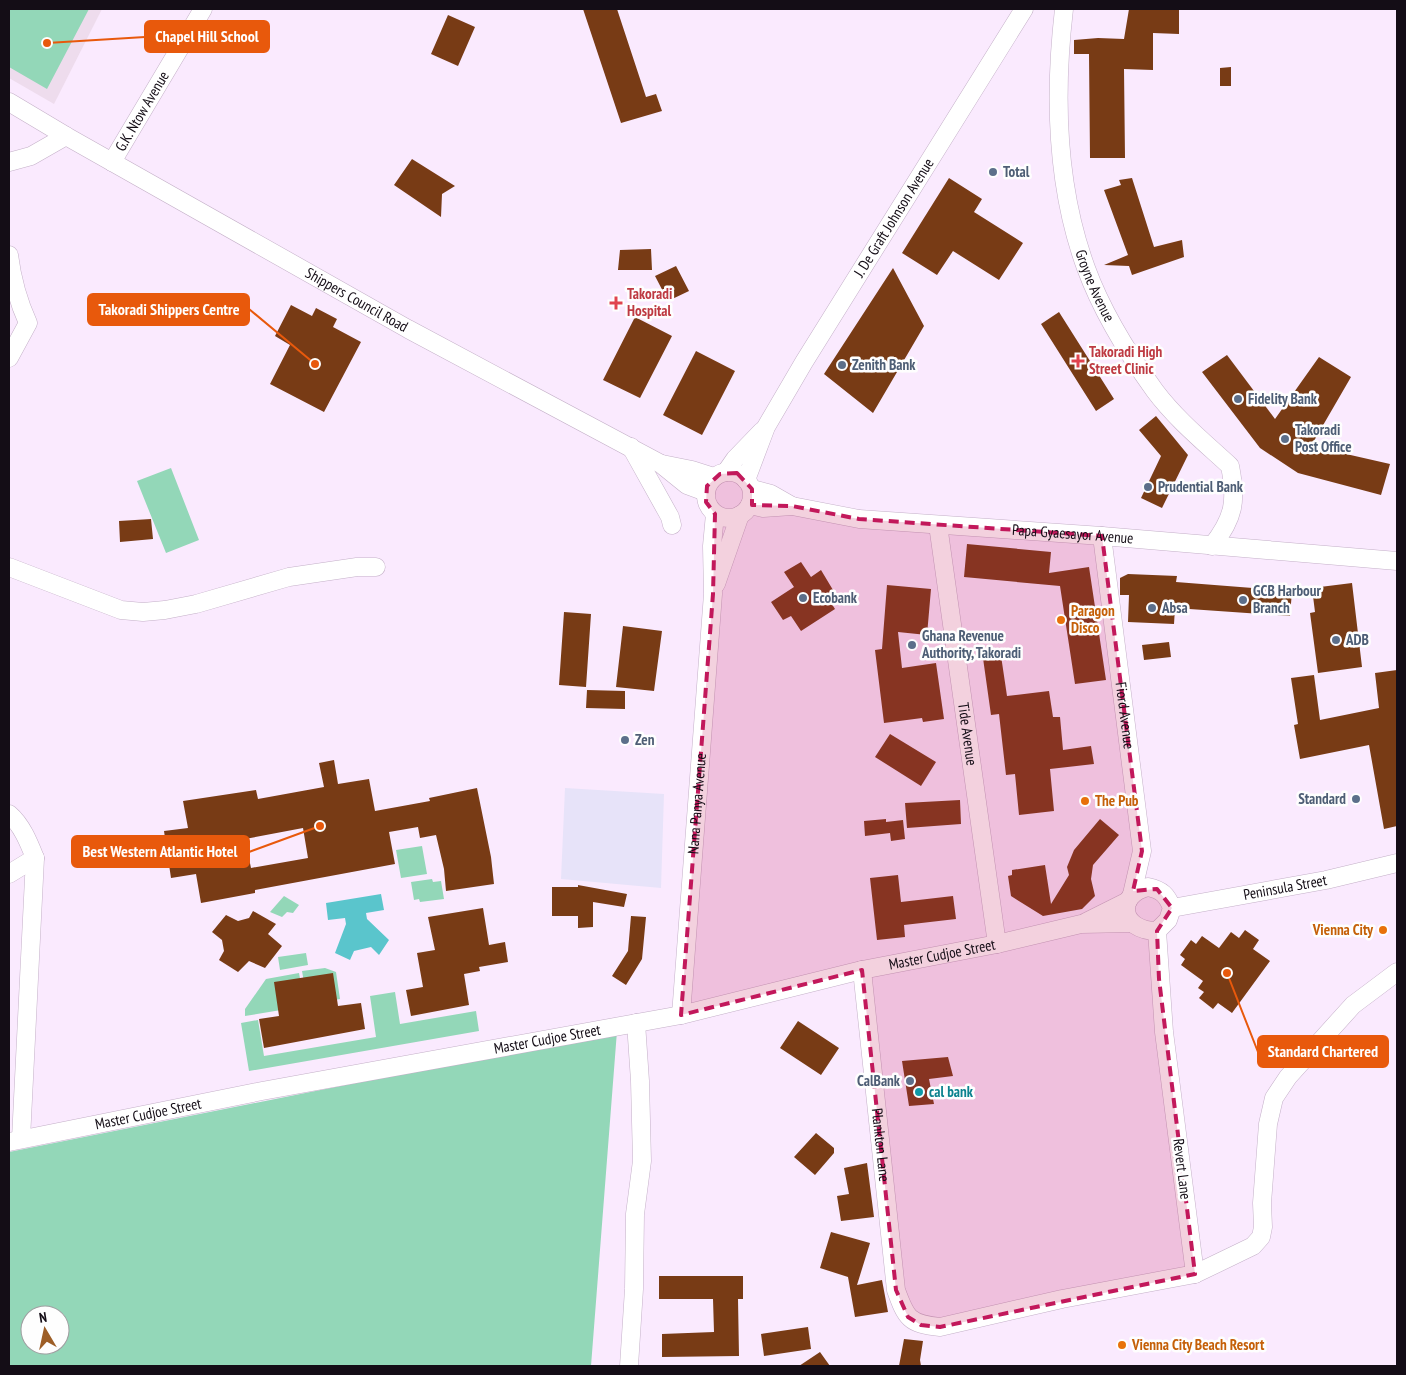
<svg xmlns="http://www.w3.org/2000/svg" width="1406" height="1375" viewBox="0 0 1406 1375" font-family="'PT Sans Narrow',sans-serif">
  <rect width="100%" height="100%" fill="#faeafe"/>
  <path fill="#e7e3f9" d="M565,788L664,794L661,888L561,879Z"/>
  <path fill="#eedced" d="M9,9H102L54,104L9,78Z"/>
  <path fill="#93d7b8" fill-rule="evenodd" d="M9,9H89L47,89L9,67Z
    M171,468L199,540L166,553L137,481Z
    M422,846L427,874L401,878L396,850Z
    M432,879L433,882L441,881L444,899L420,902L419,899L414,900L411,882Z
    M284,896L299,905L293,913L287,912L282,917L270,912Z
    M306,953L308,965L280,970L278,957Z
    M325,968L336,972L340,999L308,1005L302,971Z
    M299,973L305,1006L245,1016V1009L266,979Z
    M395,992L400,1024L476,1011L479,1031L249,1071L241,1023L258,1020L264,1056L376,1037L370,996Z
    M617,1031L591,1366H9V1152ZM30,1315H60V1345H30Z"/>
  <path fill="#5ac5cc" d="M381,894L384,910L366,913L367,919L389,940L379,955L371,947L354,951L350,960L335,953L346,924L345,918L328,920L326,903Z"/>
  <path fill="#783b15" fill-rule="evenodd" d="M583,9H617L646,97L656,94L662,111L621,123Z
    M1129,9H1179V34L1153,33V70L1124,69L1125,158H1090L1089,54H1074V40L1098,38L1124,39Z
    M448,15L475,27L458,66L431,54Z
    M1231,67V86H1220V68Z
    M412,159L455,186L442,194L441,217L394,185Z
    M949,178L982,199L974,212L1023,243L999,280L953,251L937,275L902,253Z
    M1132,178L1154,247L1182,240L1184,257L1132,275L1129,266L1104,265L1128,255L1104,190L1121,185L1119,180Z
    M651,249L652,270H618L620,250Z
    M676,266L689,291L668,301L655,276Z
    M893,268L924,326L873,413L824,374Z
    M291,305L312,316L316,308L337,319L333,327L361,342L324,412L270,384L290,345L275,336Z
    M1059,312L1114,399L1096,411L1041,324Z
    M635,317L672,336L640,398L603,380Z
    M696,351L735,371L702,435L663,415Z
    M1227,355L1275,419L1319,357L1351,377L1311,446L1390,464L1381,495L1298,473L1260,448L1202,372Z
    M1156,416L1188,455L1162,508L1141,498L1161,456L1139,430Z
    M151,519L153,539L120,542L119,521Z
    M967,544L1051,552L1049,573L1089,567L1106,680L1075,684L1060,586L964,577Z
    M801,562L811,577L821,570L833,590L826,595L835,609L801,631L791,616L783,620L771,602L794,587L784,572Z
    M1128,574L1177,576L1176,582L1292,591L1290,616L1175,608L1174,624L1128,622L1129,595H1120V578Z
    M1352,583L1362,667L1318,673L1310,613L1315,612L1312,588Z
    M887,585L931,589L927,635L898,632L902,668L936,663L944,719L923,722L922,718L884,723L875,650L882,649Z
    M564,612L591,614L586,687L559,685Z
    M623,626L662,631L654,691L616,687Z
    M1169,642L1171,657L1144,660L1142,645Z
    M1000,649L1007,696L1049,691L1053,717H1060L1063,750L1091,746L1094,764L1050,769L1054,811L1019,815L1015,774L1006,775L999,714L991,715L982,651Z
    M1397,670V826L1384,829L1369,745L1300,759L1294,725L1298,724L1291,678L1314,675L1320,720L1379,708L1375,673Z
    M587,690L625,691V709L586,708Z
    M890,734L936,762L921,786L875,757Z
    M334,760L338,784L369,779L375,811L430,801L429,798L477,788L491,857L494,884L446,891L444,869L436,835L420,838L418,827L389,832L395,864L255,890V893L201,903L196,874L171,878L164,831L188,828L183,801L256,790L258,799L324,787L319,763ZM303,828L308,858L251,868L245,839Z
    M960,800L961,824L907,828L905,803Z
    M886,819V822L903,820L905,839L891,841L890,833L865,836L864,821Z
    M1100,819L1119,835L1093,865L1091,879L1095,896L1082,909L1043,916L1011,896L1008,876L1012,875V870L1045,865L1051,904L1069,875L1067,867L1074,850Z
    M898,875L901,902L953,896L956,919L904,925L905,937L877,940L870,878Z
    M578,885L627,894L624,907L593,902V927L578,928V916H552V887H578Z
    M483,908L489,945L505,942L508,962L479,967L480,971L464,974L469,1005L411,1016L406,990L423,987L417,953L435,950L428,917Z
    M253,911L276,924L268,934L282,946L265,968L249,961L238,972L219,960L224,951L222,940L212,932L226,915L238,921L249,918Z
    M631,916L646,917L642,959L626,985L612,976L628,951Z
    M1245,930L1259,940L1253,949L1270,961L1232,1013L1218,1003L1213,1009L1199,998L1204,992L1198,988L1203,981L1181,965L1185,959L1180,955L1191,940L1196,944L1202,936L1219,948L1231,932L1239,938Z
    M333,973L338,1006L361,1003L365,1029L264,1048L259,1019L279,1016L274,982Z
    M798,1021L839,1048L821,1075L780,1048Z
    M948,1057L953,1076L929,1079L934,1104L909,1106L902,1061Z
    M816,1133L834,1148V1153L815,1175L794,1157Z
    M867,1163L874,1217L841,1221L837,1196L849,1194L844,1168Z
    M831,1232L870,1243L857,1285L882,1280L888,1312L855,1317L848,1277L820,1268Z
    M659,1276H743V1299H738L739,1356L662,1357V1334L714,1332L713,1299H659Z
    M808,1327L811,1349L764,1356L761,1334Z
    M904,1339L923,1341L920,1360L921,1366H899Z
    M820,1352L830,1366H799Z"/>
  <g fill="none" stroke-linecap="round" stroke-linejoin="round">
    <g stroke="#c4b0c8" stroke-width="19">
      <g id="minor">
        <path id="s1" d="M1064,9C1054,95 1056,186 1086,268C1101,309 1129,355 1155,391C1176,419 1204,442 1230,466C1237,501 1234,518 1212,546"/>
        <path id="s2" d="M9,102L66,136L408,329L661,464L687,485L706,492"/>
        <path d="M9,162L31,156L66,136"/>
        <path id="s3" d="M112,162L203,9"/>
        <path d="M9,255C12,279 18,301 28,323L9,358"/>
        <path d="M631,447L670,517L672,525"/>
        <path d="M662,464L692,470L714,477"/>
        <circle cx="729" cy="495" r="23"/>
        <path d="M726,472L735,459L762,431"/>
        <path id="s4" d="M746,480L766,427L804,362L1024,9"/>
        <path d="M752,489L771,494L792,506"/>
        <path id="s5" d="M750,505L763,508L792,506L859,519L1102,536L1397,561"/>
        <path id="s6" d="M938,525L997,944"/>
        <path id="s7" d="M1102,536L1142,851L1132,894"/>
        <path d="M9,567L121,610L143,612L165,610L196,604L289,577L357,567H376"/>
        <path d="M716,584L740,515"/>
        <path d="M9,814C22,825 29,843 35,858L21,1139"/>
        <path d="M9,874L35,858"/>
        <path d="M1148,887C1162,890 1167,895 1172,908L1168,920L1157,931C1120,931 1115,895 1148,887Z"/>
        <path id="s8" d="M1172,908L1326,880L1397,863"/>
        <path d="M1086,922L1128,901"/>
        <path id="s9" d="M862,970L896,1290C906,1318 909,1324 940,1327L1062,1299L1195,1274L1164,1032L1157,931"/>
        <path id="s10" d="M681,1015L713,594L712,546L715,514"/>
        <path id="s11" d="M9,1142L262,1091L681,1015L862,970L997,944L1081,924L1132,923"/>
        <path d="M1195,1274L1253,1246L1261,1237L1263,1227L1262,1203L1268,1124L1274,1098L1288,1077L1353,1005L1397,972"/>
        <path d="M629,1366L634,1289L635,1214L642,1161L640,1081L636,1023"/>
      </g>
    </g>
    <use href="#minor" stroke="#fff" stroke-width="18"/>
  </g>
  <path fill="#c2185b" fill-opacity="0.2" stroke="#c2185b" stroke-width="4" stroke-dasharray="10 6" stroke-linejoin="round" d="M737,473L752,489V505L792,506L859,519L1102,536L1142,851L1133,891L1157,889L1172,908L1157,931L1159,979L1195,1274L940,1327L921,1325L908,1317L896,1290L862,970L681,1015L713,594L715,514L706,502L707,486L720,474Z"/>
  <g fill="#5c6f8a" stroke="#fefefe" stroke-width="2">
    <circle cx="993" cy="172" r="5"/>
    <circle cx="842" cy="365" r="5"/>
    <circle cx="1238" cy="399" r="5"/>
    <circle cx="1285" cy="439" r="5"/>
    <circle cx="1148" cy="487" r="5"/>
    <circle cx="803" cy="598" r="5"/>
    <circle cx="1243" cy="600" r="5"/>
    <circle cx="1152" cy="608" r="5"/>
    <circle cx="1336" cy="640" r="5"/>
    <circle cx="912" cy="645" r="5"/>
    <circle cx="625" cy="740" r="5"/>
    <circle cx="1356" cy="799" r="5"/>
    <circle cx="910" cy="1081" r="5"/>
  </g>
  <g fill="#e0444e" stroke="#fefefe" stroke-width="2">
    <path d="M613.5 295.5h5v5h5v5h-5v5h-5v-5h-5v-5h5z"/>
    <path d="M1075.5 353.5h5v5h5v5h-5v5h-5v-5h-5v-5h5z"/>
  </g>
  <g fill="#e8710a" stroke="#fefefe" stroke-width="2">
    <circle cx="1061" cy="620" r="5"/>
    <circle cx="1085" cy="801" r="5"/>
    <circle cx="1383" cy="930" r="5"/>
    <circle cx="1122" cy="1345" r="5"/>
  </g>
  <circle fill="#0f9aa8" stroke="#fefefe" stroke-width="2" cx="919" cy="1092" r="5"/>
  <g text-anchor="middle" stroke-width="5" stroke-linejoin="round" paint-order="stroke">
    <g font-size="15" fill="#140d16" stroke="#fefefe">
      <text dy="5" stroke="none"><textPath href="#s3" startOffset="59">G.K. Ntow Avenue</textPath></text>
      <text dy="5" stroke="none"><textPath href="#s4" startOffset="302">J. De Graft Johnson Avenue</textPath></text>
      <text dy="5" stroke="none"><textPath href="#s1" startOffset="282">Groyne Avenue</textPath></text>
      <text dy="5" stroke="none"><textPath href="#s2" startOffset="400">Shippers Council Road</textPath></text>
      <text dy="5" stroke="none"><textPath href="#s5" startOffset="325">Papa Gyaesayor Avenue</textPath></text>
      <text dy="5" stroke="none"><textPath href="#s7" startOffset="181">Fiord Avenue</textPath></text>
      <text dy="5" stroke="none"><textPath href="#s6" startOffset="211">Tide Avenue</textPath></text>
      <text dy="5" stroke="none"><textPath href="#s10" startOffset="212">Nana Panya Avenue</textPath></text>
      <text dy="5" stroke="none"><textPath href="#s8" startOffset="115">Peninsula Street</textPath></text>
      <text dy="5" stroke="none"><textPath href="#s11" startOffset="952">Master Cudjoe Street</textPath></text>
      <text dy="5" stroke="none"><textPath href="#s11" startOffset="548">Master Cudjoe Street</textPath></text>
      <text dy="5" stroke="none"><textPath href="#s11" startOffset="142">Master Cudjoe Street</textPath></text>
      <text dy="5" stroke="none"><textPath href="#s9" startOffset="176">Plankton Lane</textPath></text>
      <text transform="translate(1182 1169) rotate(83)" y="5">Revert Lane</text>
    </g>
    <g font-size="15" font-weight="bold" fill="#4e5e75" stroke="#fefefe" text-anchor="start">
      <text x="1003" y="177">Total</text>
      <text x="852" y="370">Zenith Bank</text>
      <text x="1248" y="404">Fidelity Bank</text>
      <text x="1295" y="435">Takoradi<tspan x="1295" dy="17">Post Office</tspan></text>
      <text x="1158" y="492">Prudential Bank</text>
      <text x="1253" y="596">GCB Harbour<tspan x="1253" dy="17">Branch</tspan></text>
      <text x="813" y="603">Ecobank</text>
      <text x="1162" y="613">Absa</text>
      <text x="922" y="641">Ghana Revenue<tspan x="922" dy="17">Authority, Takoradi</tspan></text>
      <text x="1346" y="645">ADB</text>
      <text x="635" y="745">Zen</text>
      <text x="1346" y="804" text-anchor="end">Standard</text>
      <text x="900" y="1086" text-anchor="end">CalBank</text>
    </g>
    <g font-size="15" font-weight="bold" fill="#be3a42" stroke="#fefefe" text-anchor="start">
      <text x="627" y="299">Takoradi<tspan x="627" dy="17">Hospital</tspan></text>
      <text x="1089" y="357">Takoradi High<tspan x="1089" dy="17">Street Clinic</tspan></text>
    </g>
    <g font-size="15" font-weight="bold" fill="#c56008" stroke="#fefefe" text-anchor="start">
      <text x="1071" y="616">Paragon<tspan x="1071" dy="17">Disco</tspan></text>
      <text x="1095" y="806">The Pub</text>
      <text x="1373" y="935" text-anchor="end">Vienna City</text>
      <text x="1132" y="1350">Vienna City Beach Resort</text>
    </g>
    <g font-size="15" font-weight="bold" fill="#0d838f" stroke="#fefefe" text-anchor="start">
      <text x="929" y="1097">cal bank</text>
    </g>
  </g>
  <path fill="none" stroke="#e8590c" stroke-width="2" d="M47 43L145 37M315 364L249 309M320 826L249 852M1227 973L1258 1052"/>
  <g fill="#e8590c" stroke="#fefefe" stroke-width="2">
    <circle cx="47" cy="43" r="5"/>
    <circle cx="315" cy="364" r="5"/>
    <circle cx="320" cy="826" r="5"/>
    <circle cx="1227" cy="973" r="5"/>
  </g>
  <g fill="#e8590c" stroke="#e8590c" stroke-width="2">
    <rect x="145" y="21" width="124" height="31" rx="5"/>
    <rect x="88" y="294" width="161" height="31" rx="5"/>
    <rect x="72" y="836" width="177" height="31" rx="5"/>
    <rect x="1258" y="1036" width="130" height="31" rx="5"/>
  </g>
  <g font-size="16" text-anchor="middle" font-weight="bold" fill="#fff">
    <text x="207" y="42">Chapel Hill School</text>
    <text x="169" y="315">Takoradi Shippers Centre</text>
    <text x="160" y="857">Best Western Atlantic Hotel</text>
    <text x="1323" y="1057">Standard Chartered</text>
  </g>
  <rect width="1406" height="1375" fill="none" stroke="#140d16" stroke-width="20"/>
  <g transform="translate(45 1330) rotate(351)"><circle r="24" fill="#fefefe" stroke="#a09ea1"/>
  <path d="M0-4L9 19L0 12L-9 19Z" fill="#9d5e26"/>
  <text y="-8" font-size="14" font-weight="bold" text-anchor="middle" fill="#140d16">N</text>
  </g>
</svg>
